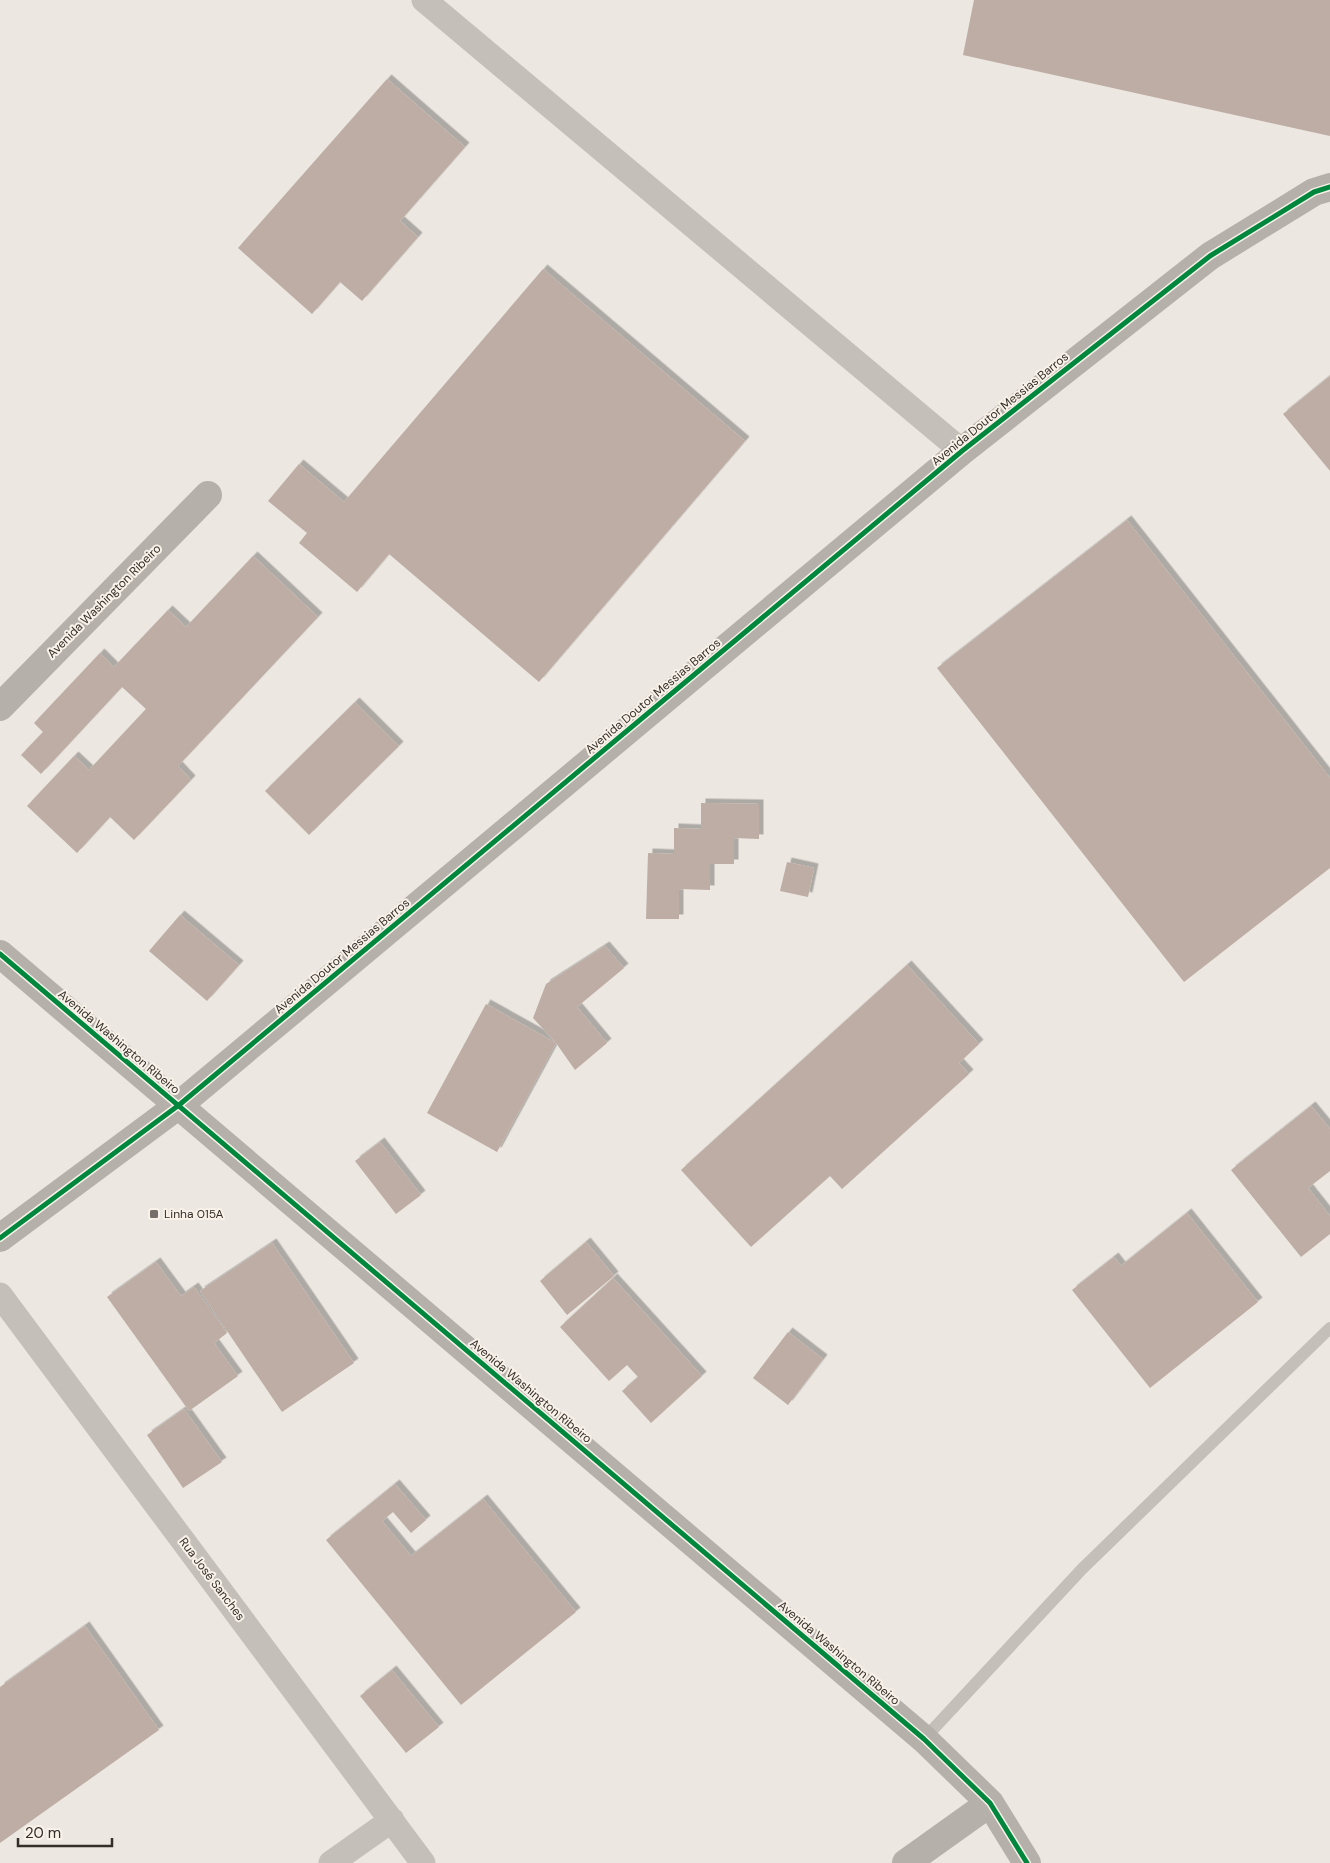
<svg xmlns="http://www.w3.org/2000/svg" width="1330" height="1863" viewBox="0 0 1330 1863" font-family="'DM Sans',sans-serif">
  <defs>
    <filter id="shadow"><feDropShadow dx="4.5" dy="-4.5" stdDeviation="0" flood-color="#0004"/></filter>
  </defs>
  <rect width="100%" height="100%" fill="#ece7e1"/>
  <path fill="#beada4" filter="url(#shadow)" d="M974,0H1330V136L963,55Z
    M387,79L465,147L400,221L418,237L362,301L340,282L312,314L238,248Z
    M543,269L745,441L539,682L389,554L357,592L299,543L307,533L268,501L299,464L344,502Z
    M1330,376V471L1283,414Z
    M1127,520L1330,778V868L1184,982L937,668Z
    M253,556L318,617L178,766L191,780L134,840L110,817L77,853L27,806L74,756L89,770L146,709L122,687L41,774L21,755L43,732L34,723L100,653L114,667L168,610L186,627Z
    M355,702L399,746L309,835L265,791Z
    M701,803L759,804V839L734,838V864H710V890L679,889V919H646L648,853L674,854V828L701,829Z
    M787,862L814,868L808,897L780,891Z
    M180,915L239,965L207,1001L149,951Z
    M605,946L624,968L577,1007L607,1043L575,1070L556,1043L497,1152L427,1113L486,1004L556,1043L533,1018L546,984Z
    M907,965L979,1044L959,1063L969,1074L842,1189L830,1176L751,1247L681,1170Z
    M1311,1106L1330,1129V1171L1308,1188L1330,1216V1234L1301,1257L1231,1170Z
    M380,1142L421,1195L396,1214L355,1161Z
    M1187,1213L1258,1302L1150,1388L1072,1290L1114,1257L1121,1266Z
    M586,1242L614,1276L567,1315L540,1281Z
    M272,1243L354,1363L282,1412L200,1291Z
    M156,1262L181,1296L194,1287L227,1333L214,1343L238,1376L189,1411L107,1297Z
    M613,1278L702,1376L651,1423L622,1391L638,1377L627,1365L609,1381L560,1327Z
    M788,1332L823,1359L788,1405L753,1378Z
    M184,1409L222,1462L183,1488L147,1435Z
    M395,1484L426,1520L411,1533L393,1512L382,1521L411,1556L483,1499L576,1612L461,1705L326,1540Z
    M85,1626L159,1730L0,1843V1687Z
    M392,1670L439,1727L406,1753L360,1696Z"/>
  <g fill="none" stroke-linecap="round" stroke-linejoin="round">
    <path stroke="#c5bfba" stroke-width="12" d="M924,1739L1082,1569L1330,1328"/>
    <path stroke="#c5bfba" stroke-width="25" d="M424,0L962,451
      M0,1295L423,1863
      M331,1863L392,1820"/>
    <path stroke="#b6b0ab" stroke-width="28" d="M0,707L208,495
      M0,954L924,1739L990,1803L1027,1863
      M0,1238L179,1105L962,451L1210,256L1314,192L1330,187
      M906,1863L990,1803"/>
    <g stroke="#f8f2e9" stroke-width="8">
      <path id="cycleway" d="M0,954L924,1739L990,1803L1027,1863
        M0,1238L179,1105L962,451L1210,256L1314,192L1330,187"/>
    </g>
    <use href="#cycleway" stroke="#00873e" stroke-width="5"/>
  </g>
  <rect fill="#756e69" stroke="#f8f2e9" stroke-width="2" x="149" y="1209" width="10" height="10" rx="2.5"/>
  <g text-anchor="middle" stroke-width="4" stroke-linejoin="round" paint-order="stroke">
    <g font-size="12" fill="#352d29" stroke="#f8f2e9">
      <text transform="translate(1000 409) rotate(-39)" y="4">Avenida Doutor Messias Barros</text>
      <text transform="translate(104 601) rotate(-45)" y="4">Avenida Washington Ribeiro</text>
      <text transform="translate(653 696) rotate(-40)" y="4">Avenida Doutor Messias Barros</text>
      <text transform="translate(342 956) rotate(-40)" y="4">Avenida Doutor Messias Barros</text>
      <text transform="translate(119 1042) rotate(40)" y="4">Avenida Washington Ribeiro</text>
      <text transform="translate(531 1391) rotate(40)" y="4">Avenida Washington Ribeiro</text>
      <text transform="translate(212 1579) rotate(53)" y="4">Rua José Sanches</text>
      <text transform="translate(839 1653) rotate(40)" y="4">Avenida Washington Ribeiro</text>
    </g>
    <g font-size="12" fill="#352d29" stroke="#f8f2e9" text-anchor="start">
      <text x="164" y="1218">Linha 015A</text>
    </g>
  </g>
  <path d="M18 1838v8h94v-8" fill="none" stroke="#352d29" stroke-width="2.5"/>
  <text x="25" y="1838" font-size="15" fill="#352d29" stroke="#f8f2e9" stroke-width="4" paint-order="stroke">20 m</text>
</svg>
